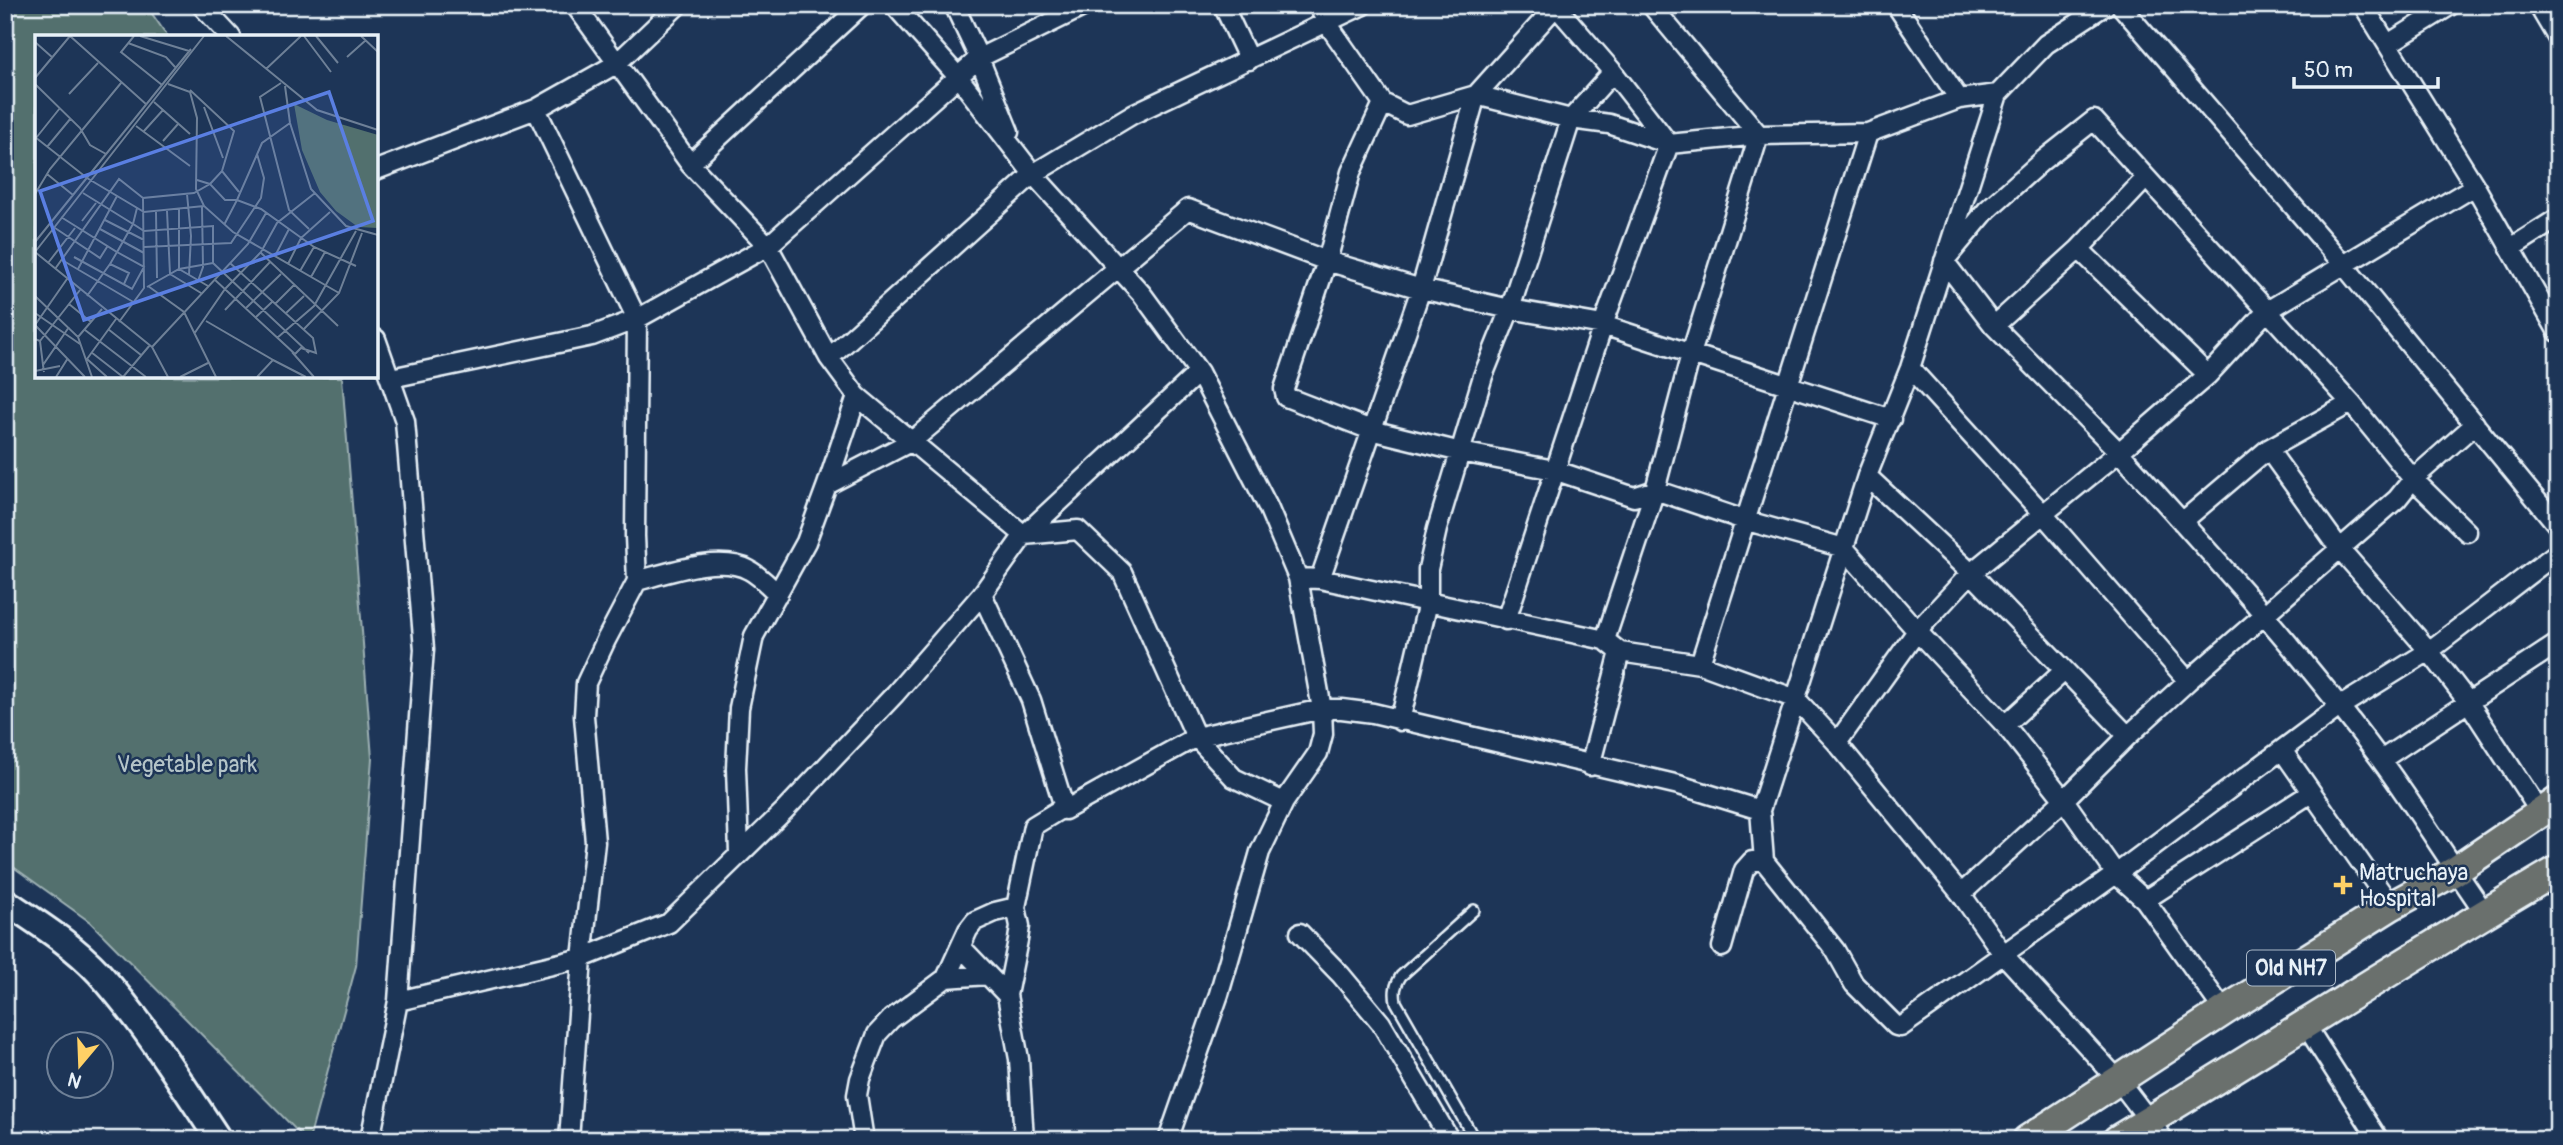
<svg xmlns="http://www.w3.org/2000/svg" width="2563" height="1145" viewBox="0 0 2563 1145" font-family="Pangolin,sans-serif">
  <rect width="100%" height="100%" fill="#1d3557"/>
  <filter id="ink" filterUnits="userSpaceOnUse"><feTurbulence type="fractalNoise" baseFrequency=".0143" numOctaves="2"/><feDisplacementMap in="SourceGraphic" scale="14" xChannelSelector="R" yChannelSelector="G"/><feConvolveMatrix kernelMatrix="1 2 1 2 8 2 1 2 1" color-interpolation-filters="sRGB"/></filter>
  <g filter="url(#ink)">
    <path fill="#52706e" stroke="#9db0b3" stroke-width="2" d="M5,5H146L168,37H37V376L342,377L372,758L356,966L309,1140H306L90,922L5,861Z"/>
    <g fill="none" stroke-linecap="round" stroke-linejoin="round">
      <g stroke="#e8f1f8" stroke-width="14">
        <path id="lane" d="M1474,910L1401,976C1395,985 1394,992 1396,1002L1475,1140"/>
      </g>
      <g stroke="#e8f1f8" stroke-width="23">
        <path id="street" d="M201,5L231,37
          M575,5L690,164L768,246L829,358L857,396L1024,535L1199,372
          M894,5L959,78L1033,174L1142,294L1199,372L1268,507L1298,578L1322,709L1323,734L1318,753L1284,802L1260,852L1219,994L1168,1140
          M954,5L979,58L1009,132
          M1223,5L1249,60
          M1318,5L1327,23L1383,103L1351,172L1327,261L1284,389L1286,397L1371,430L1461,452L1554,470L1634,497L1655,490L1744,520L1844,548L1917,631L1971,573L2119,452C2209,551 2300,651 2380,759C2417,809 2449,862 2485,913
          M1896,5L1959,99
          M2120,5L2343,264L2558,526
          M2363,5L2475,186L2558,332
          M2538,5L2558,39
          M2388,44L2451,5
          M1383,103L1407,115L1476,95L1571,119L1609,124L1669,144L1759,135L1868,133L1959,99L1998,94
          M536,109L637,319L635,536L637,581L606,640L586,683L584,716L595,842L582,958L569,1140
          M690,164L862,5
          M376,170L536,109L616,64L678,5
          M2145,179L2079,249L2208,375L2119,452L1994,326L1944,261L1987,210L2042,161L2094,120L2351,403L2413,479L2467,532
          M2511,248L2558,218
          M1994,326L2079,249
          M829,358L1033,174L1133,114L1363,5
          M1910,368L2043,514L2188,681
          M2208,375L2267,311L2475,186
          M391,378L592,336L637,319L768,246L979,58L1087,5
          M2268,449L2351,403
          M1867,476L1971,573L2128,736
          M827,485L857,396
          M2182,522L2268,449L2340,549L2429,651L2469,703L2540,812
          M1298,578L1320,579L1605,640L1620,652L1700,664L1796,699L1837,743L1961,894L2003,954L2119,1081L2164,1140
          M1320,579L1421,289L1476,95L1556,6
          M637,581C667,573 720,554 749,570C759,575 769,586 778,594
          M982,594L1031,700L1065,810L1196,737L1234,778L1284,802
          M1506,620L1603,325L1669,144L1613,72L1555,5
          M1605,640L1655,490L1691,354L1759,135L1651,5
          M1700,664L1868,133
          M1400,721L1428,602V569L1437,529L1483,376L1510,309L1571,119L1613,72
          M2005,725L2064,671
          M1837,743L1917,631L2005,725L2064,800L2116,874L2145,900L2224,1011
          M2282,750L2391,906
          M2381,760L2558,643
          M1590,766L1620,652
          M1760,810L1764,861L1835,950L1854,984L1896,1026L1901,1027L2116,874L2339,707L2429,651L2558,552
          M739,853L736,768L739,708L754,636L806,542L827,485L912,441L1188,209L1327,261L1421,289L1510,309L1603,325L1891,419
          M1961,894L2064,800L2128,736L2188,681L2397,499L2413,479L2475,424
          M2145,900L2311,793
          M1016,907L1020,926L1018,940L1007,995L1019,1059L1024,1140
          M1300,933L1341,975L1381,1023L1450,1140
          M961,947L1007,995
          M1722,947L1744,870L1752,861H1764
          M946,978L987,975
          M398,1001L582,958L669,923L784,811L895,694L982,594L1024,535L1078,530L1122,572L1196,737L1322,709H1342L1373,713L1679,785L1760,810L1867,476L1910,368L1998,94L2046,44L2106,5
          M2305,1024L2379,1140
          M370,1140L398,1001L424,649L405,421L376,339
          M864,1140L857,1095L860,1079L877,1034L891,1019L946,978L968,930L975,921L995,912L1016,907L1033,826L1064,807"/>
      </g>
      <g stroke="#e8f1f8" stroke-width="30">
        <path id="secondary" d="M5,901C38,923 72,944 99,973C145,1024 181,1083 219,1140"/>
      </g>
      <g stroke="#e8f1f8" stroke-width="33">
        <path id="primary" d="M2027,1140L2224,1011L2391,906L2455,871L2558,801
          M2117,1140C2265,1051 2409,957 2558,870"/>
      </g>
      <use href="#lane" stroke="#1d3557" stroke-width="9"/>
      <use href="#street" stroke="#1d3557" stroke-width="18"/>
      <use href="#secondary" stroke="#1d3557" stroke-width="24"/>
      <use href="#primary" stroke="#6b706d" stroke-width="28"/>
    </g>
  </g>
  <path fill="#ffd166" stroke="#1d3557" stroke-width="2.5" d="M2339.5 874.5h7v7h7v7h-7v7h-7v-7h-7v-7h7z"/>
  <g text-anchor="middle" stroke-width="5" stroke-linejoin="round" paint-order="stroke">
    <rect fill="#1d3557" stroke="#abb9c8" stroke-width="2" x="2247" y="950.5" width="88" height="35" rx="5"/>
    <g font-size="21" font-weight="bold" fill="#e8f1f8">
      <text x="2291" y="975">Old NH7</text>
    </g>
    <g font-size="23" fill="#b4c4c8" stroke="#1d3557">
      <text x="187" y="772">Vegetable park</text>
    </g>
    <g font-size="23" fill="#e8f1f8" stroke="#1d3557" text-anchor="start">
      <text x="2359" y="880">Matruchaya<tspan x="2359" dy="26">Hospital</tspan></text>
    </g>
  </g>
  <g transform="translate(35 35)">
    <rect width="343" height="343" fill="#1d3557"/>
    <path d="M259,69L292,85L343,100V193L323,192L301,176L285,157L267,115Z" fill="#52706e"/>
    <path fill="none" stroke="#6e8097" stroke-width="2" d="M99,1L86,17L127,50M105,1L154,16M191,1L282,75L343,95M269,1L296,37M281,1L303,28M326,1L343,17M0,7L18,23M93,8L131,22L140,32M312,22L331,5M231,34L266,1M0,43L35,1L112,70M246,48L225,62L254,175L274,194M0,49L45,93L55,110L71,119M133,49L155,57L162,83L161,154L169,171L198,197L304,258M250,51L255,88L276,154L311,191L343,200M155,55L199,96L187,136M34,59L63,28M119,67L155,99M169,72L188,123M101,91L155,131M109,96L128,75M0,102L52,143L109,177L169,171M1,103L25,73M128,106L143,89M12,112L36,83M12,139L38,160M162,145L175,149L187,136L204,157M48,158L98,189L102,173M0,159L15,134L86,48M152,159L156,201L154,240M144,174V234L173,251M132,176L135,239L166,258M121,177L122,243M26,182L82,217L98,189L109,196L178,191V228L274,318M70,185L109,205M47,186L61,168M189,190L202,165L226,174L279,212L321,231M20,193L65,223L72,212M65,194L109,218M0,207L156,14M109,212L196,208L226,163L229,143L222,119M0,217L117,312M0,217L169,1M225,217L303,291M240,221L254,194M39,222L97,254L109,232L82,217L75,229L94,238L89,249M27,225L100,268M13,228L40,193M253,229L266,203L295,177M20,234L84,144L108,163M43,234L82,161M265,236L279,212M276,242L290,217M179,244L260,319L266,313L281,318L278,303L195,228M163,246L168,232L167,172M113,251L149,277L181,342M112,252L144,234L178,228M0,261L43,302L57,342M52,261L75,229M34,269L56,287M240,269L259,250M211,273L246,239M190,275L235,227M0,278L45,309M250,279L269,261M221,282L237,267M171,286L238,325L222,342M84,287L109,253L108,163L159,158L175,149L190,165H202L227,108L255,88M0,290L50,342M0,290L32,244M73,294L106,320M50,295L111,342M268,295L304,258L327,198M159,299L190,254L226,217L242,188L280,158M43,302L67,274M242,303L279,271L321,196M0,304L5,306L8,330M5,306L45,255M56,317L88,342M257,317L279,342M238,325L271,342M0,336L25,331M9,337L8,330L34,292M21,342L33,323M72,342L52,324L81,284M88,342L115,310M133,342L117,312L213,209L231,178M145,342L173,328"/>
    <path fill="#5a7fe2" fill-opacity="0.15" stroke="#5a7fe2" stroke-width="3.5" d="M294,57L338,186L49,285L5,156Z"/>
    <rect width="343" height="343" fill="none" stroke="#e8f1f8" stroke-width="3.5"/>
  </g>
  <rect width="2563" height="1145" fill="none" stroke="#1d3557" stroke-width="28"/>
  <rect x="14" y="14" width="2535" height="1117" fill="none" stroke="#e8f1f8" stroke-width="2.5" filter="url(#ink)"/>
  <g transform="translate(80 1065) rotate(199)"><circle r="33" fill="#1d3557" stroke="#6e8097" stroke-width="2"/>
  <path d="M0-5L12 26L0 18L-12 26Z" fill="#ffd166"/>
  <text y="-10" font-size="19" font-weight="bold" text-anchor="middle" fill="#e8f1f8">N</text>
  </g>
  <path d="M2294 77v10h144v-10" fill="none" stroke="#e8f1f8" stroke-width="3.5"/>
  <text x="2304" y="77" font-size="21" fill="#e8f1f8" stroke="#1d3557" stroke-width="5" paint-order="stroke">50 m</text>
</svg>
